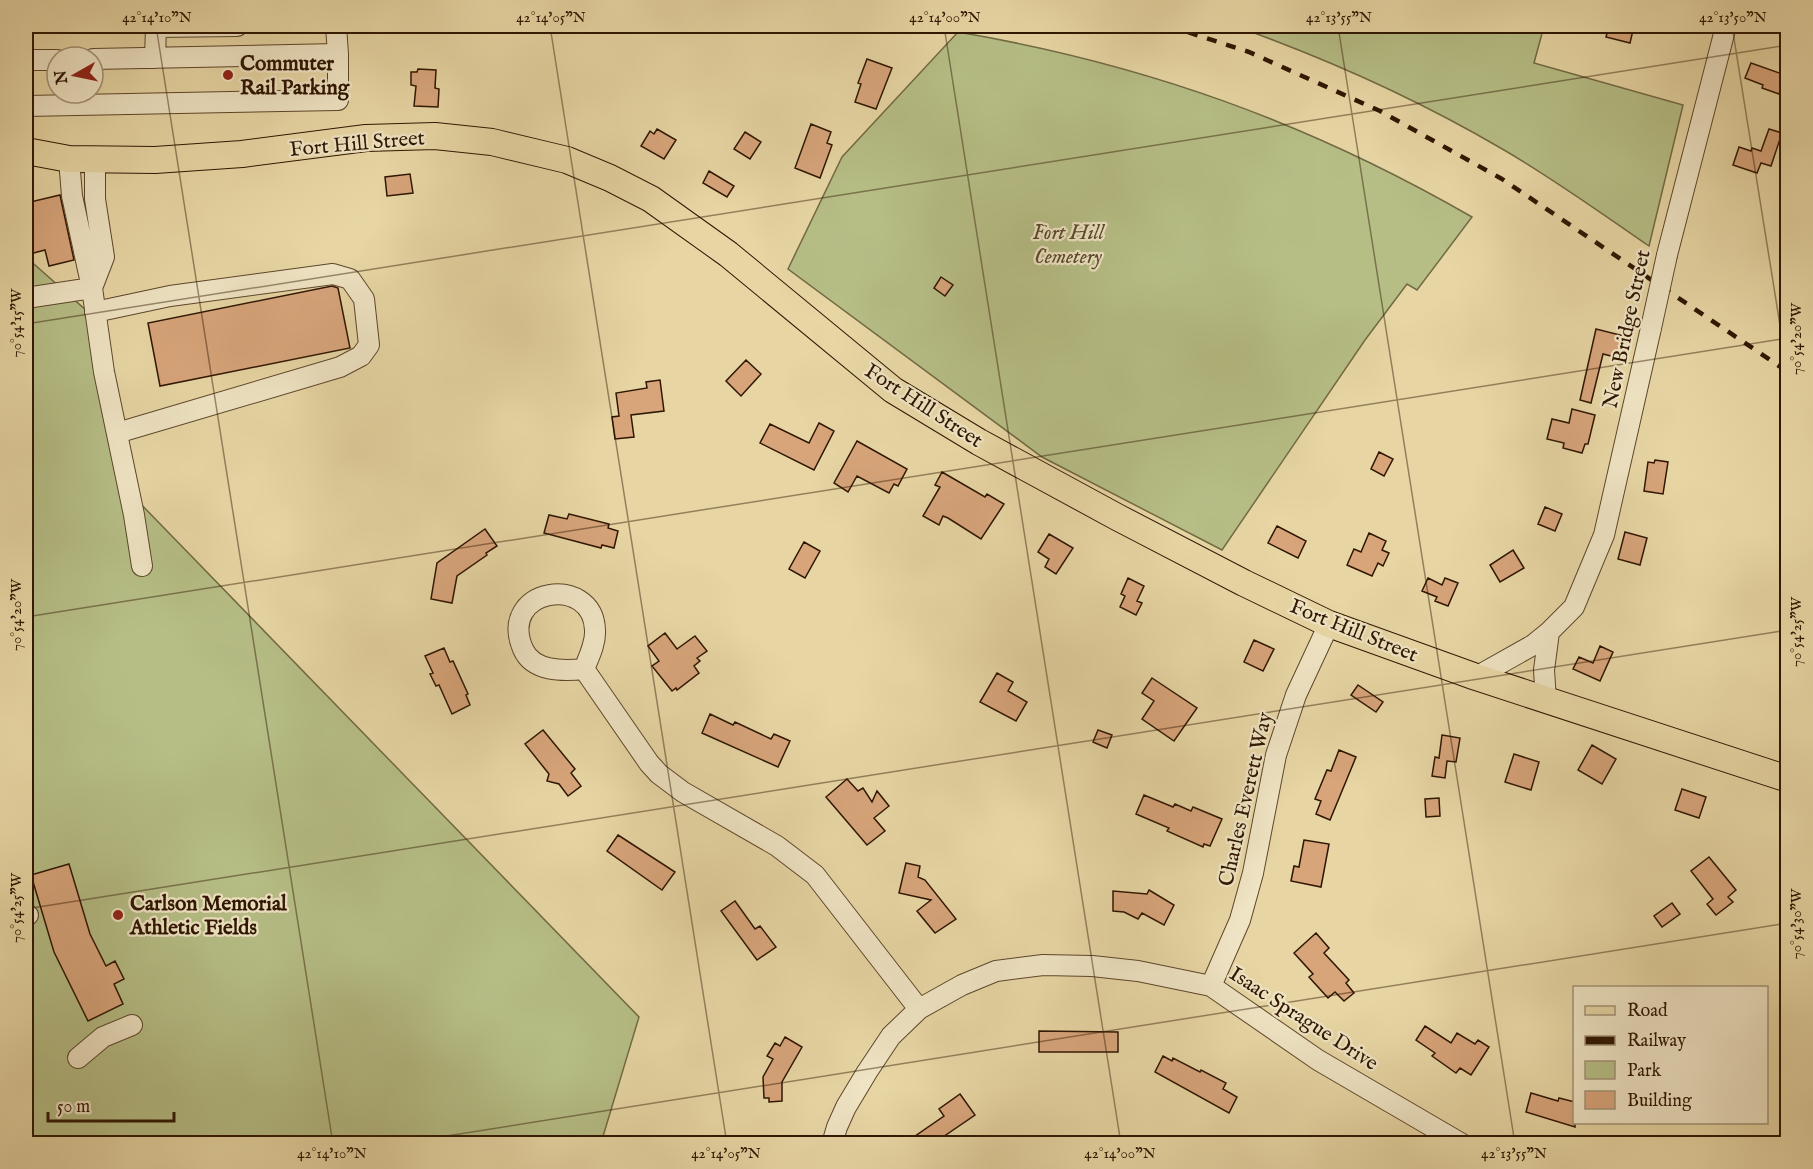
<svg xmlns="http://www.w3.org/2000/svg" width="1813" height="1169" viewBox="0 0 1813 1169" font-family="'IM FELL English',serif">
  <rect width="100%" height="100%" fill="#e7d6a4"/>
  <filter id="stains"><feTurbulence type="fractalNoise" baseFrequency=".00333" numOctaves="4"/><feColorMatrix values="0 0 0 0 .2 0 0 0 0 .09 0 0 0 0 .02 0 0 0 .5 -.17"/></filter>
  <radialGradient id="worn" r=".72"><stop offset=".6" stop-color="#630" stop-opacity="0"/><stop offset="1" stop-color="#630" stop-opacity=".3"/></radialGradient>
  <path fill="#b6be86" stroke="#726a44" stroke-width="1.5" d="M1235,26H1544L1534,63L1683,105L1649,246C1601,213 1554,179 1504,150C1419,100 1328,59 1235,26Z
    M958,32C1145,64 1307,122 1472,217L1417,290L1407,284L1365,340L1222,550L1042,457L788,269L842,157Z
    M26,257L105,327L132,495L639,1017L601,1143H26Z"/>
  <path fill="#d8a57b" stroke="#2f1602" stroke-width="1.5" d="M1609,26H1634L1630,43L1606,37Z
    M867,59L892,68L876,109L855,102L861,84L858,83Z
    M1751,63L1785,75L1779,94L1762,88L1763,85L1745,78Z
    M418,69L436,70L435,88L439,89L438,107L414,106L416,86L411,85V72H417Z
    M811,124L831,132L827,143L832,145L820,178L795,168Z
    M657,129L676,140L664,159L641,146L650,131L654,134Z
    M1769,129L1782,133L1771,166L1761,163L1757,173L1733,165L1739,147L1751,151L1752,148L1761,151Z
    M745,132L761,142L750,159L734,149Z
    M709,171L734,186L727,197L703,183Z
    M410,174L413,193L387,196L385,177Z
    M60,195L74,260L49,266L45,250L26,255V203Z
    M941,277L953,285L945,296L934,288Z
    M332,286L338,288L350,348L160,386L148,323Z
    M1596,329L1624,336L1619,358L1603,354L1591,403L1580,400Z
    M746,360L761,374L741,396L726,381Z
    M660,380L664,411L631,415L634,437L615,439L612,417L619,416L616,393L647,388L646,382Z
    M1572,409L1595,415L1588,444H1585L1582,453L1563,448L1564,443L1547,439L1552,419L1569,423Z
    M819,423L834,431L814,470L760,443L770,424L809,443Z
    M857,441L907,469L898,486L894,484L889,493L857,476L848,492L834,483Z
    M1379,452L1393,459L1384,476L1371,469Z
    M1655,460L1668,462L1663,494L1644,491L1648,462L1654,463Z
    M942,472L985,497L987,494L1004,504L981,539L948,518L943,516L939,525L923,516L940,487L935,485Z
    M1545,507L1562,514L1555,531L1538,524Z
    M569,514L609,524L608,528L618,531L614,548L602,545L601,548L544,533L549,515L567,519Z
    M1277,526L1306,541L1298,558L1268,543Z
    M485,529L497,546L486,553L487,555L457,576L452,603L431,599L437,563Z
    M1625,532L1647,538L1640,565L1618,559Z
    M1369,533L1386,541L1382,550L1389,553L1383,566L1378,563L1372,576L1347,565L1354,549L1361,552Z
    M1049,534L1073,548L1056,574L1045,567L1049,559L1038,552Z
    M804,542L820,551L805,578L789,569Z
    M1513,550L1524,568L1500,582L1490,565Z
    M1128,578L1144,586L1137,601L1142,603L1136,615L1120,607L1125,596L1121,594Z
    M1428,578L1442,585L1445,578L1458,583L1448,606L1435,601L1437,597L1422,591Z
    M665,633L677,649L695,636L707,651L697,658L700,661L694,666L699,673L677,690L676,688L672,691L652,666L659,661L648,646Z
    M1254,640L1274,649L1263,671L1244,662Z
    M1600,646L1613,652L1600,681L1573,669L1579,657L1593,663Z
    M444,648L450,662L453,661L468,694L466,695L470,705L452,714L439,685L436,686L430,674L433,673L425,656Z
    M997,673L1013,682L1008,691L1027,702L1016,721L980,702Z
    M1152,678L1197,708L1174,741L1142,719L1154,701L1142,693Z
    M1358,685L1383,702L1376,712L1351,695Z
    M710,714L733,725L735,722L771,739L774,734L790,741L778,767L702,733Z
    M543,730L575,769L571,773L581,786L568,796L559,784L547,781L549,774L525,744Z
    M1098,730L1112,735L1107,748L1093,742Z
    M1442,735L1460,738L1456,762L1447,761L1445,778L1432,776L1435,757L1439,758Z
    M1592,745L1616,759L1602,784L1578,770Z
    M1339,750L1356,757L1330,820L1316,814L1321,801L1315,799L1327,770L1331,771Z
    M1514,754L1539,762L1531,790L1505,782Z
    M847,779L858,791L863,788L872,802L877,791L889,806L874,818L885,831L867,845L826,797Z
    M1682,789L1706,797L1699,818L1675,810Z
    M1144,795L1173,807L1175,804L1191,811L1193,807L1222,819L1210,846L1204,844L1203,847L1167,831L1169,828L1136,814Z
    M1439,798L1440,816L1426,817L1425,799Z
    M618,835L675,872L662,890L607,851Z
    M1304,840L1329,844L1321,887L1291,881L1294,866L1299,867Z
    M1709,857L1736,890L1728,897L1733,902L1716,915L1707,904L1713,899L1691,871Z
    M906,863L920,866L918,877L925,880L956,919L935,933L917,911L931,900L899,893Z
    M69,864L90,934L106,966L115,961L124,979L114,984L123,1004L88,1021L54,952L31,875Z
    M1149,890L1174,905L1164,925L1142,913L1138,919L1124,912L1113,911V891L1147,894Z
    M735,901L755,929L760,926L776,947L757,960L721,911Z
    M1672,903L1680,914L1662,927L1654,916Z
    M1316,933L1329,948L1324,953L1349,980L1346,983L1354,993L1344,1001L1335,992L1328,998L1309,977L1313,974L1294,953Z
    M1425,1026L1451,1043L1457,1033L1475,1044L1478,1040L1489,1047L1471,1075L1460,1068L1456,1073L1432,1056L1435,1053L1416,1040Z
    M1039,1031L1118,1032V1052H1039Z
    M785,1037L802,1047L782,1082V1101L769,1102V1098H764L763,1077L773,1059L767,1056L775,1043L780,1046Z
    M1163,1056L1172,1061L1173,1058L1200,1072L1201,1070L1226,1083L1223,1089L1237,1097L1229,1113L1155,1072Z
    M1531,1093L1558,1101L1559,1098L1575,1102V1127L1526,1112Z
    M960,1094L975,1115L934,1143H905L944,1116L939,1109Z"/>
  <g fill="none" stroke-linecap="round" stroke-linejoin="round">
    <g stroke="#5d462a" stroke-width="22">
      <path id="minor" d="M336,26L338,54
        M155,58L156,27L237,26
        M26,60H57
        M26,106L338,100V54L93,59
        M69,159L72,196L92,288L104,372L134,515L142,566
        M1667,255L1726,26
        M92,288L104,257L95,199V160
        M26,298L92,288
        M95,312L170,296L333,274L350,279L364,299L369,345L361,356L340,367L117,433
        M584,669C563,671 533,672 523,649C497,588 593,573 595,630C596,643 589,657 584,669L649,763L659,774L683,792L777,846L815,875L919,1009
        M1476,677L1533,645L1549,632L1574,607L1604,535L1651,328
        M1546,701L1544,670L1549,632
        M26,915H28
        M1211,986L1240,920L1253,873L1276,755L1296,695L1329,624
        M78,1058L103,1037L132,1025
        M832,1144L837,1127L846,1107L867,1072L891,1036L919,1009L962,985L996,971L1043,965L1092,966L1138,971L1211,986L1318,1060L1462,1144"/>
    </g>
    <g stroke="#2f1602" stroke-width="28">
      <path id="major" d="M26,151L69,159L155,160L242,154L366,138L435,136L492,142L567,160L610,178L651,199L728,254L893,390L979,442L1117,517L1244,583L1329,624L1476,677L1788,779"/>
    </g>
    <use href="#minor" stroke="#efe4c4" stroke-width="20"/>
    <use href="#major" stroke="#e7d6a4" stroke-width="26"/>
    <path stroke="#2f1602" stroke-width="4.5" stroke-dasharray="10 10" stroke-linecap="butt" d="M1169,26L1249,52L1380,111L1502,179L1788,372"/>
    <g stroke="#5d462a" stroke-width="22" stroke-linecap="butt">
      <path id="minor-bridge" d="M1651,328L1667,255"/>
    </g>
    <use href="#minor-bridge" stroke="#efe4c4" stroke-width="20"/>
  </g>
  <path fill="none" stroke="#2f1602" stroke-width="1.5" stroke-opacity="0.45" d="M156,26L333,1144M550,26L727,1144M944,26L1121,1144M1338,26L1515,1144M1732,26L1788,375M26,31L60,26M26,324L1788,45M26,617L1788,338M26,909L1788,630M396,1144L1788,923"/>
  <g fill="#8f2418" stroke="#efe4c4" stroke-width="2">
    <circle cx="228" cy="75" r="6"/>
    <circle cx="118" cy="915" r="6"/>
  </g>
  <g text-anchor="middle" stroke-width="4.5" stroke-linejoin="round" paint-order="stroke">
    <g font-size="21" font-weight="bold" fill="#2f1602" stroke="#efe4c4" text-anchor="start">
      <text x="240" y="70">Commuter<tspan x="240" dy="24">Rail Parking</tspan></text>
      <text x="130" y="910">Carlson Memorial<tspan x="130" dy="24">Athletic Fields</tspan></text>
    </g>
    <g font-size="21" fill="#2f1602" stroke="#efe4c4">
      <text transform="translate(357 143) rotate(-5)" y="7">Fort Hill Street</text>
      <text transform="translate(1626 329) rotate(-78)" y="7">New Bridge Street</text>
      <text transform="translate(924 405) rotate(33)" y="7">Fort Hill Street</text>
      <text transform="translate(1354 630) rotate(22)" y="7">Fort Hill Street</text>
      <text transform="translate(1245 799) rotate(-77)" y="7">Charles Everett Way</text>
      <text transform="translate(1304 1018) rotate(33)" y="7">Isaac Sprague Drive</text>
    </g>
    <g font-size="21" font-style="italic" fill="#58482a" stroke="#efe4c4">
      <text x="1068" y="239">Fort Hill<tspan x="1068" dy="24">Cemetery</tspan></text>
    </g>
  </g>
  <rect width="1813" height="1169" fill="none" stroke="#e7d6a4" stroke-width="66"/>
  <rect x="1573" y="986" width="195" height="138" fill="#efe4c4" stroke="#a29276" stroke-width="1.5"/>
  <rect x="1585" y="1006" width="30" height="9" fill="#e7d6a4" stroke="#a29276" stroke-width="1.5"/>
  <text x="1627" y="1016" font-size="18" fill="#2f1602">Road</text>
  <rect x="1585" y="1036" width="30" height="9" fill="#2f1602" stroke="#a29276" stroke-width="1.5"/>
  <text x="1627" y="1046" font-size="18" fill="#2f1602">Railway</text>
  <rect x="1585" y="1061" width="30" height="18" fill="#b6be86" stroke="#a29276" stroke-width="1.5"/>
  <text x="1627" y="1076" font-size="18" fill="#2f1602">Park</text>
  <rect x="1585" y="1091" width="30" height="18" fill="#d8a57b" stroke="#a29276" stroke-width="1.5"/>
  <text x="1627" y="1106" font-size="18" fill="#2f1602">Building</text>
  <g transform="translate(75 75) rotate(261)"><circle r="28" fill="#efe4c4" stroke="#a29276" stroke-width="1.5"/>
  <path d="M0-4.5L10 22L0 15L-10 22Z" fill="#8f2418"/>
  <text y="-9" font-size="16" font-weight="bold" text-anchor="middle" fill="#2f1602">N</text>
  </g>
  <path d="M48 1112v9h126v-9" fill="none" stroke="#2f1602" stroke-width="3"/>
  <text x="57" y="1112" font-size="18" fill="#2f1602" stroke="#efe4c4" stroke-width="4.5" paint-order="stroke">50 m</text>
  <rect x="33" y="33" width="1747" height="1103" fill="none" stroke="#2f1602" stroke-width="2"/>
  <g font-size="15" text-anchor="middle" fill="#2f1602">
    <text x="157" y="22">42°14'10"N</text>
    <text x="551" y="22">42°14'05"N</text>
    <text x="945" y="22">42°14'00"N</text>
    <text x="1339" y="22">42°13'55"N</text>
    <text x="1733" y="22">42°13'50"N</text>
    <text transform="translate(16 323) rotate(-90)" y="5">70°54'15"W</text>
    <text transform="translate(1796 339) rotate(-90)" y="5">70°54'20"W</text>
    <text transform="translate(16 615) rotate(-90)" y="5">70°54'20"W</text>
    <text transform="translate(1796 632) rotate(-90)" y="5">70°54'25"W</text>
    <text transform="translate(16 908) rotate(-90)" y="5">70°54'25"W</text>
    <text transform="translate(1796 924) rotate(-90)" y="5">70°54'30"W</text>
    <text x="332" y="1158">42°14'10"N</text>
    <text x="726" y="1158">42°14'05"N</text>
    <text x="1120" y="1158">42°14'00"N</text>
    <text x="1514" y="1158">42°13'55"N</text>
  </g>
  <rect width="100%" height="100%" filter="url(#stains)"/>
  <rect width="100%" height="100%" fill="url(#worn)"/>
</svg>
